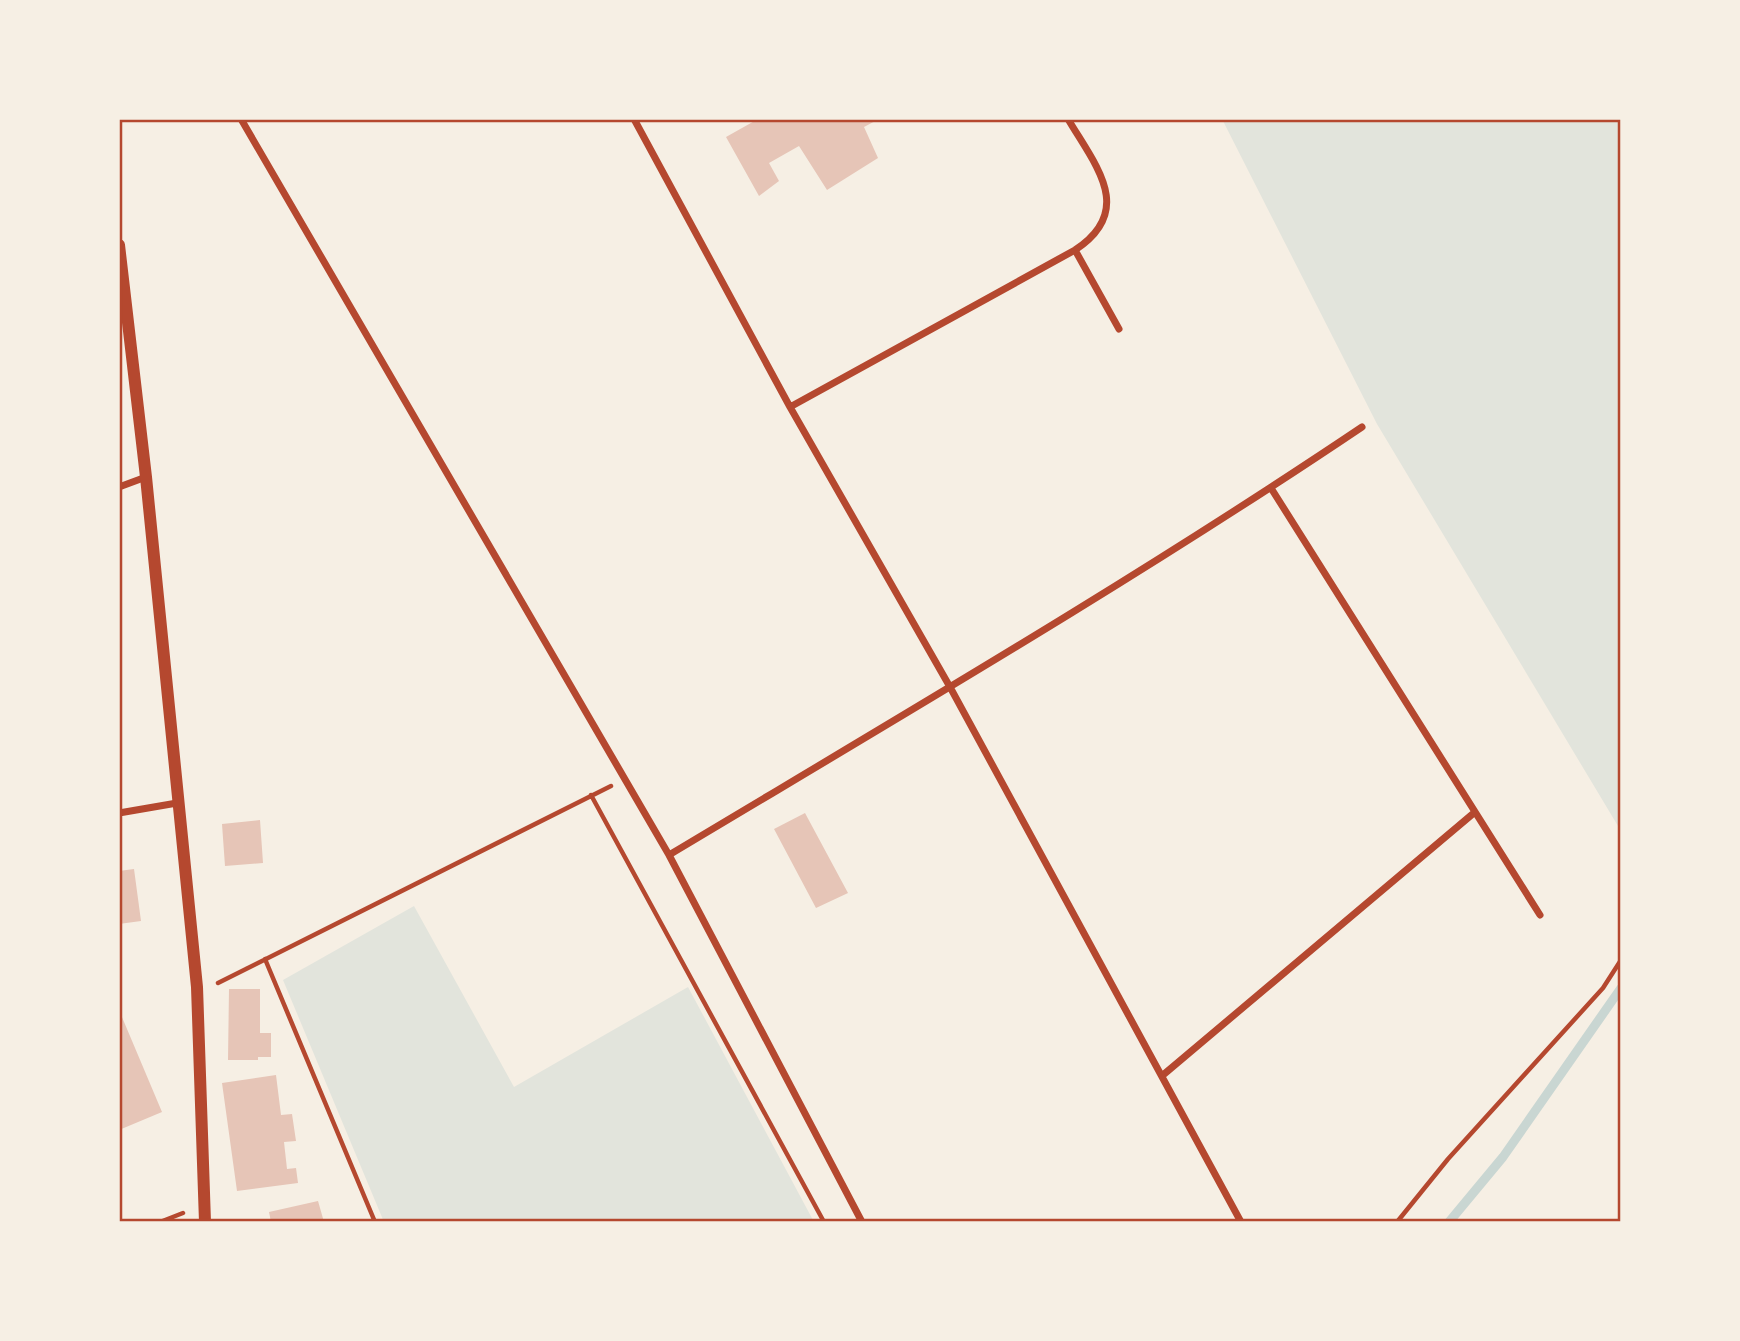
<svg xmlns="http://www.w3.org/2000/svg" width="1740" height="1341" viewBox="0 0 1740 1341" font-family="Quicksand,sans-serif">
  <rect width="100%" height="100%" fill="#f6efe4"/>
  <path fill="#e2e4dc" d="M1222,119H1621V831L1377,424Z
    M414,906L514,1087L688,987L814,1222H384L283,980Z"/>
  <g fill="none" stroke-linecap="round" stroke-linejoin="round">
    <path stroke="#c9d6d2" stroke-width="9" d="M1449,1222L1503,1157L1621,988"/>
  </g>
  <path fill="#e6c5b7" d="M758,119H879L864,127L878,158L827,190L799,146L769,163L779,181L759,196L726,137Z
    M805,813L848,893L816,908L774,829Z
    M260,820L263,863L225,866L222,824Z
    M134,869L141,921L119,924V871Z
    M229,989H260V1033H271V1057H258V1060H228Z
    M119,1010L162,1112L119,1130Z
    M276,1075L281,1115L292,1114L296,1141L284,1142L287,1169L296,1168L298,1183L237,1191L222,1083Z
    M318,1201L324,1222H271L269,1212Z"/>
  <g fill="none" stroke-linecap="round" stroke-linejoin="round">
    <path stroke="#b5482f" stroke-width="4.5" d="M591,795L824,1222
      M265,959L375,1222
      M218,983L611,786
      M160,1222L183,1213
      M1397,1222L1448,1159L1603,988L1621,960"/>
    <path stroke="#b5482f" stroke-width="7" d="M241,119L669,855L862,1222
      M634,119L790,407L950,687L1241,1222
      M1075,250L1119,329
      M790,407L1075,250C1136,210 1095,165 1068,119
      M119,487L146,477
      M1271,488L1540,915
      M119,813L177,803
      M669,855C901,716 1136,579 1362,427
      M1163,1075L1475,812"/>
    <path stroke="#b5482f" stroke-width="12" d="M119,245L146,477L197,987L205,1222"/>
  </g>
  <rect width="1740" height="1341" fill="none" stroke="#f6efe4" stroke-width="242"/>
  <rect x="121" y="121" width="1498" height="1099" fill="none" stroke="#b5482f" stroke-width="2.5"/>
</svg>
